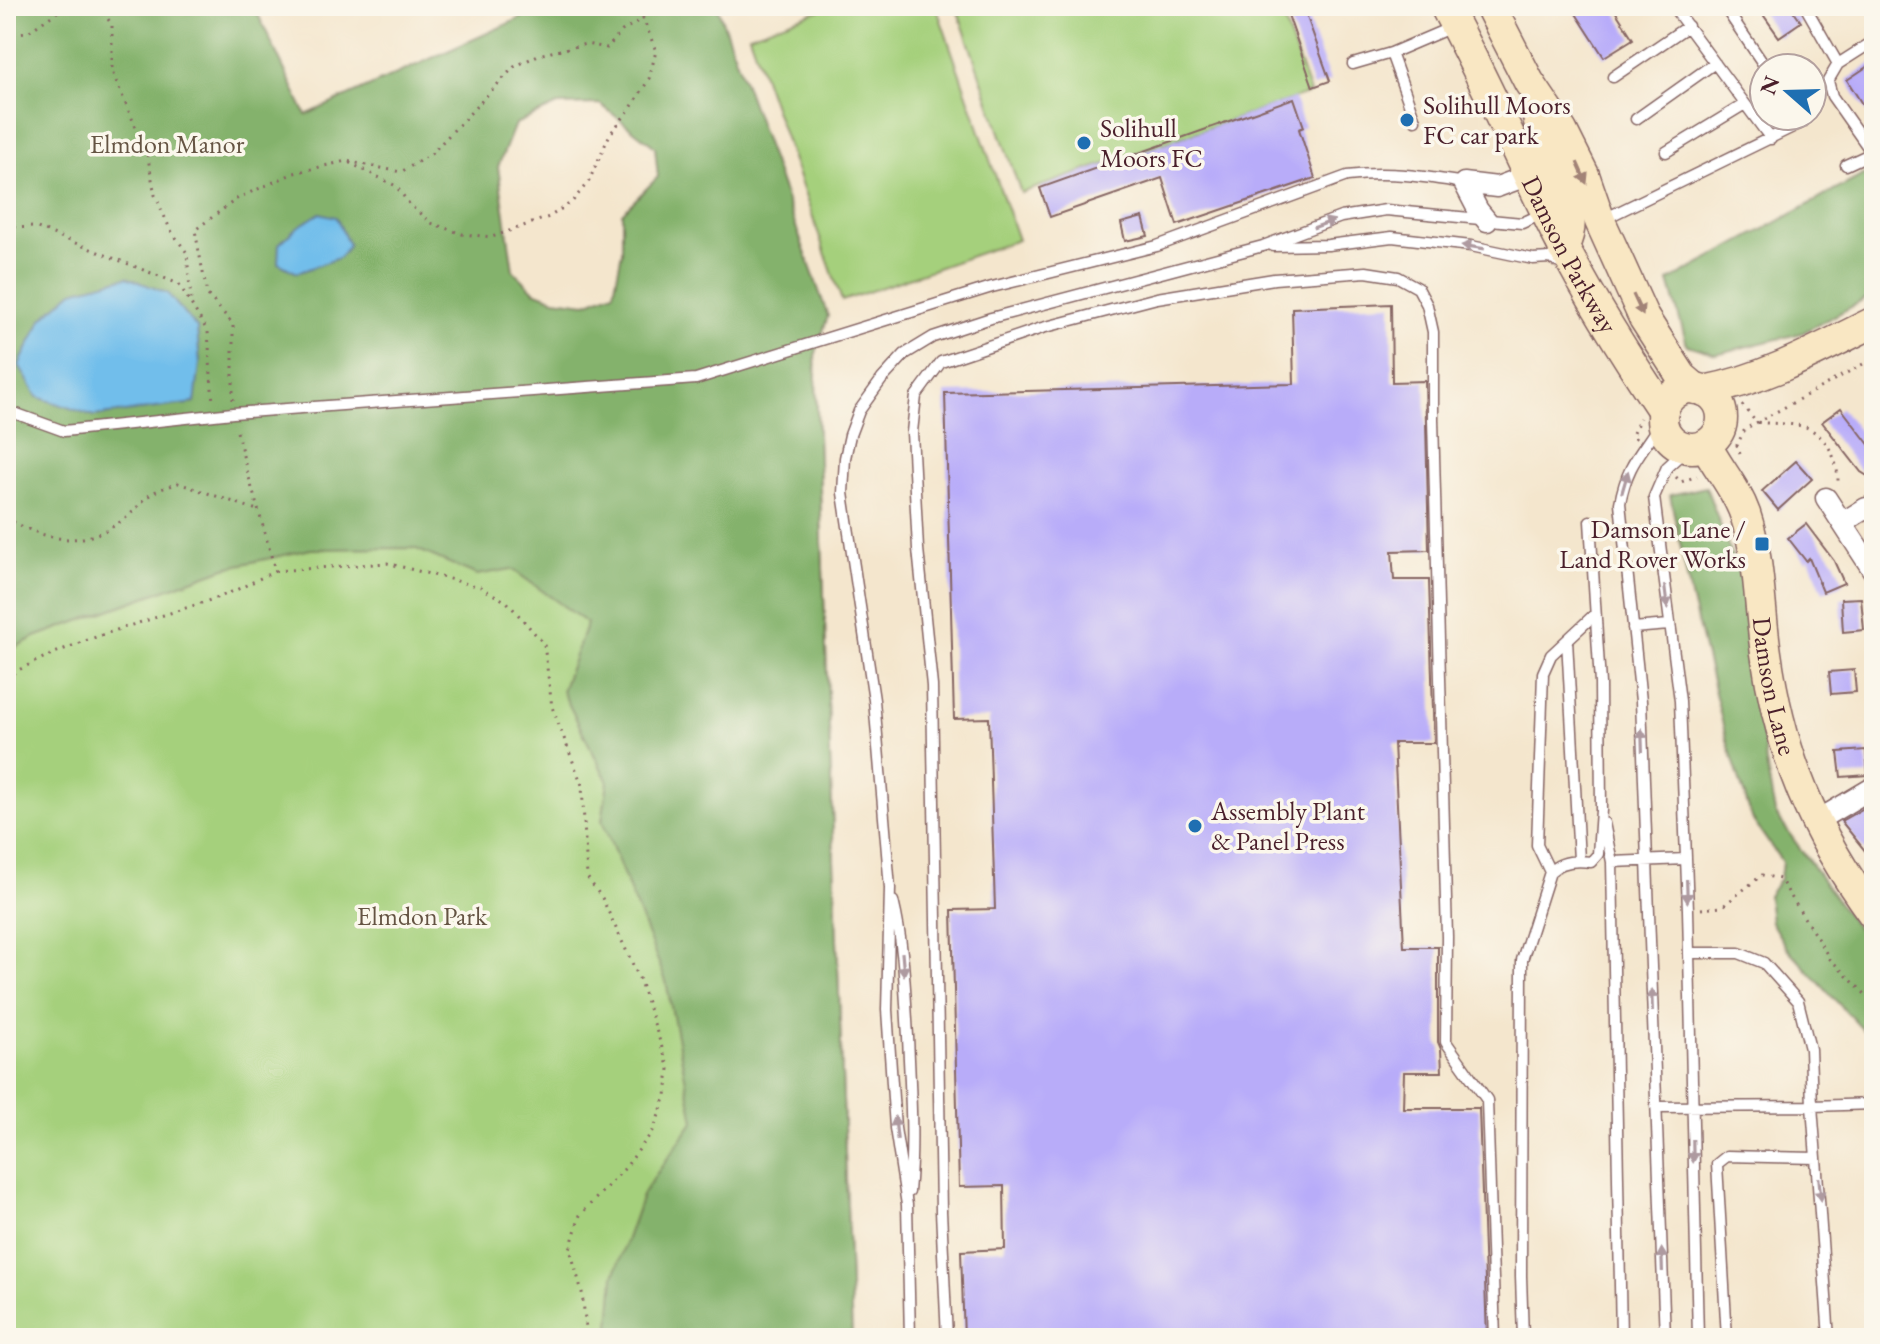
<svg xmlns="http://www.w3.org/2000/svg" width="1880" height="1344" viewBox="0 0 1880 1344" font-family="'EB Garamond',serif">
  <rect width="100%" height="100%" fill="#fbf7ec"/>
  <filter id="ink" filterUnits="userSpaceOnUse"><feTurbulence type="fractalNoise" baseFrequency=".0125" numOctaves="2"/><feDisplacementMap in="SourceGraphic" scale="16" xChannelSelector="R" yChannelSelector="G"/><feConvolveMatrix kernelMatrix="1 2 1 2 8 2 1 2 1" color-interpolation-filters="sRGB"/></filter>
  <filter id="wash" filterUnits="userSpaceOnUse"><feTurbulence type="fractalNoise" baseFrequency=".006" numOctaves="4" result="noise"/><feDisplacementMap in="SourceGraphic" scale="32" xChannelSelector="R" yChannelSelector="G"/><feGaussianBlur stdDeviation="1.8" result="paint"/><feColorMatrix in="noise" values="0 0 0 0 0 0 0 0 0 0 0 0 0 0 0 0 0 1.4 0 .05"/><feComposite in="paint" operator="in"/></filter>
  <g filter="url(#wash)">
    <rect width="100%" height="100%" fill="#f4e6cd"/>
    <path fill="#a5d07c" stroke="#787854" stroke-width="2" d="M831,6H936L1018,240L842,301L749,35Z
      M956,6H1279L1310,93L1021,193Z
      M815,356L852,1338H6V419Z"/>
    <path fill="#84b26c" stroke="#67684c" stroke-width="2" fill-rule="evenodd" d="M6,6H254L306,115L547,6H717L828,316L815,356L852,1338H609L614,1276L643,1193L694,1121L666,981L602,821L608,782L562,691L587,623L512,569L477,575L414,548L311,549L225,568L35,637L6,652ZM600,104L655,147L658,177L622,213V252L614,292L586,303L555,299L534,291L513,270L498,167L515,124L558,105Z
      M1874,169V295L1802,333L1716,354L1687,345L1669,281Z
      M1706,487L1743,585L1766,763L1775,813L1852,922L1874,946V1042L1786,947L1771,922L1768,896L1780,879L1782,862L1752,819L1726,737L1691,597L1670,495Z"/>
    <path fill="#71beeb" stroke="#5e6e8b" stroke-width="2" d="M320,213L336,217L349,245L339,258L297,273L278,263L279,244L296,228Z
      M127,277L167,293L197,328L200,363L195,403L94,416L37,397L19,365L42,319L73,291Z"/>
    <g id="blocks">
      <path fill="#b8acf9" d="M1285,6H1303L1330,81L1313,87Z
        M1571,6H1612L1633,39L1604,57Z
        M1757,6H1790L1801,22L1779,37Z
        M1874,62V123L1847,80Z
        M1294,98L1304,127L1299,129L1315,178L1177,225L1162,178L1050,217L1040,188Z
        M1143,217L1148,236L1125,241L1121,223Z
        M1391,304L1392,382L1425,381L1429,550L1392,551L1394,580H1429L1434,743H1394L1404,947H1438V1042L1441,1049L1442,1072H1404L1403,1108H1479L1487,1338H964L961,1251L1005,1249L1004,1186L959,1187L952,910L995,909L989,718L954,719L945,393L1294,384L1292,308Z
        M1841,408L1874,451V480L1861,472L1822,422Z
        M1796,461L1812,479L1778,510L1762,491Z
        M1806,524L1834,561L1844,583L1823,592L1809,558L1806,561L1788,538Z
        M1861,598L1864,630L1843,632L1841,599Z
        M1854,670L1856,692L1831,694L1829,672Z
        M1866,750L1868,775L1841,777L1838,752Z
        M1864,808L1874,824V862L1841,821Z"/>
    </g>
  </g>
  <g filter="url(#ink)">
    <use href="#blocks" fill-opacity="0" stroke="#866564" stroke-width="2"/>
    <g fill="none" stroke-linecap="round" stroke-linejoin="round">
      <g stroke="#866564" stroke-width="13">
        <path id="lane" d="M1686,6L1677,12L1771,139
          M1724,6L1766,68
          M1805,6L1838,64
          M1871,6L1874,10
          M1391,53L1415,120
          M1353,64L1391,53L1452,27
          M1613,77L1688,26
          M1636,119L1715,63
          M1666,152L1745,104
          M1872,153L1832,96L1828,81L1838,64L1874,41
          M1846,165L1874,152
          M1602,220L1803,122L1799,116
          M1273,246L1328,245L1392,237L1471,246L1533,259L1550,258L1565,266
          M6,410L64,431L233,413L696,379L992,287L1157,246L1347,176C1388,171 1423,176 1464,183
          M1663,418C1643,453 1628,460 1620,503L1641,701L1665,1338
          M1688,448L1667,467L1654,497L1680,701L1688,910L1698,1338
          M1633,628L1669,625
          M1567,640L1579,860
          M1604,823L1612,862L1621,1338
          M1612,862L1686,859
          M1550,872L1537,845L1543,673L1551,655L1595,614
          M893,901C904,945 905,991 908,1036C910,1088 914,1140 909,1192
          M1689,953H1739L1764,963L1798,1001L1810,1049L1812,1106L1874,1104
          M1656,1107L1812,1106L1816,1158
          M910,1338L907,1205L895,1128L887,1010L890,888L874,700L843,493L845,458L850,435L859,411L882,379L905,354L933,337L991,318L1263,246L1341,217L1386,210L1522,223L1544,213
          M947,1338L941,1211L932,686L918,549L912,432L916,396L941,362L1042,328L1157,298L1274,279L1366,272L1398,277L1418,288L1427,305L1433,332V419L1447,937L1446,1042L1487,1100L1495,1338
          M1523,1338L1521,1276L1522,960L1550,872C1560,861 1576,860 1591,862L1598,854L1601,810L1600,684L1590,521
          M1727,1338L1717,1164L1727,1156L1816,1158L1829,1338"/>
      </g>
      <g stroke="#866564" stroke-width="23">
        <path id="street" d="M1464,183L1497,187L1529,175
          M1464,183L1478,210L1487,221
          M1826,498L1874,572
          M1842,523L1866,508
          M1815,822L1874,787"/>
      </g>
      <g stroke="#866564" stroke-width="33">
        <g id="secondary">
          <path id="s1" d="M1445,6C1481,73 1512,142 1545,210C1578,280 1620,347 1663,411"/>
          <path d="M1490,6L1529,82L1562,131L1584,175L1600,221L1644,318L1682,377L1696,389"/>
          <path d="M1536,107C1539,122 1542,137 1547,151C1559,183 1581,214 1563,248"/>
          <circle cx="1692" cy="418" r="30"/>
          <path d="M1704,391C1765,379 1818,350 1874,322"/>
          <path id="s2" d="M1706,445C1718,469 1736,488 1745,514C1760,558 1759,607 1766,653C1780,754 1813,833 1874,915"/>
        </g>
      </g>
      <path stroke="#866564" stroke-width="3" stroke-dasharray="2 6" stroke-linecap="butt" d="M99,6L112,25V72L147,153L155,195L170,229L187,253L191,301
        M6,34L28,32L66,6
        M6,228L35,227L179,284L208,332L213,403
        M233,400V324L207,294L195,230L238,198L294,173L346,161L401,172L431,154L514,67L538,55L586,44L607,48L622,31L643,18L656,51L649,79L631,108L610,134L589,181L572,202L549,217L492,237L462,234L431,223L410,205L396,186L346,161
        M1742,405L1756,422C1769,424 1798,423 1808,428C1829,439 1838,461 1838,482
        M1636,439L1632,435L1640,418
        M1740,454L1737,445L1745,429L1874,358
        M1676,477L1681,482L1697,476
        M6,518C51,543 85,549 127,517C135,511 141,501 150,495C157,489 169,487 178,483L260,511
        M275,571L387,563L480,587L507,602L544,644L552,707L582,785L587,877L602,898L639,978L669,1069L666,1096L653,1131L625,1168L580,1215L570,1249L582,1292L587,1338
        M6,677C72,639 147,622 219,597C238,590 256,580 275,571C263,522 247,476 236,427
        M1701,909L1722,907L1762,875L1780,879L1830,959L1874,1003"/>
      <use href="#lane" stroke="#fff" stroke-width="10"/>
      <use href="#street" stroke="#fff" stroke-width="20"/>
      <use href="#secondary" stroke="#f9e7c3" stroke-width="30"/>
    </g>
    <defs><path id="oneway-solid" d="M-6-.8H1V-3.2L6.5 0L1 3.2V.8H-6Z" transform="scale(2)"/></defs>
    <g fill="#a28377">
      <use href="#oneway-solid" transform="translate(1582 173) rotate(66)"/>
      <use href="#oneway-solid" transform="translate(1638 305) rotate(65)"/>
    </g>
    <g fill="#ae9aa0">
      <use href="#oneway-solid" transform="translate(1324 224) rotate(-20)"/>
      <use href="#oneway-solid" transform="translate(1473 247) rotate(-171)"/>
      <use href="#oneway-solid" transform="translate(1625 482) rotate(-74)"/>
      <use href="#oneway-solid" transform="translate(1666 597) rotate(83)"/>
      <use href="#oneway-solid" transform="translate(1642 740) rotate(-92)"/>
      <use href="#oneway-solid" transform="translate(1687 891) rotate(88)"/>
      <use href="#oneway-solid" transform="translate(903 964) rotate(85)"/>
      <use href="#oneway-solid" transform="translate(1652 1000) rotate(-92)"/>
      <use href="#oneway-solid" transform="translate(896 1128) rotate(-96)"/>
      <use href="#oneway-solid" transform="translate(1693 1151) rotate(89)"/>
      <use href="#oneway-solid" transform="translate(1820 1189) rotate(84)"/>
      <use href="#oneway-solid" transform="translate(1662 1260) rotate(-92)"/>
    </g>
  </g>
  <g fill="#1f6fb2" stroke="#fbf7ec" stroke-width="3">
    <circle cx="1407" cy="120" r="8"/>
    <circle cx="1084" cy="143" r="8"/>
    <rect x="1754" y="536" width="16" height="16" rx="4"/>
    <circle cx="1195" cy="826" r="8"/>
  </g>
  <g text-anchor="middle" stroke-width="7" stroke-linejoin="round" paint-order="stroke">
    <g font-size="26" fill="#4a1f2b" stroke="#fbf7ec" text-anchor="start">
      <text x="1423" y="114">Solihull Moors<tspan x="1423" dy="30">FC car park</tspan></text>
      <text x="1100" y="137">Solihull<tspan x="1100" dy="30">Moors FC</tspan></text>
      <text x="1746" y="538" text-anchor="end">Damson Lane /<tspan x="1746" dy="30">Land Rover Works</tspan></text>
      <text x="1211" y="820">Assembly Plant<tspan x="1211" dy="30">&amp; Panel Press</tspan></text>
    </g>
    <g font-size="26" fill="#655443" stroke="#fbf7ec">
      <text x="167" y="153">Elmdon Manor</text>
      <text x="422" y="925">Elmdon Park</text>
    </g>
    <g font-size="26" fill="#4a1f2b" stroke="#fbf7ec">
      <text dy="9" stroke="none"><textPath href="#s1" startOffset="278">Damson Parkway</textPath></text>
      <text dy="9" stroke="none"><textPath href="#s2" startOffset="254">Damson Lane</textPath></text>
    </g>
  </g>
  <rect width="1880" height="1344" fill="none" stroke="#fbf7ec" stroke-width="32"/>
  <g transform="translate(1788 92) rotate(290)"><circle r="38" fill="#fbf7ec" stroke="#b4a19f" stroke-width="2"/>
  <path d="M0-6L14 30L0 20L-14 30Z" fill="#1f6fb2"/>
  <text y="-12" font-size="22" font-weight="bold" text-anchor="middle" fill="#4a1f2b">N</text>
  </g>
</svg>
